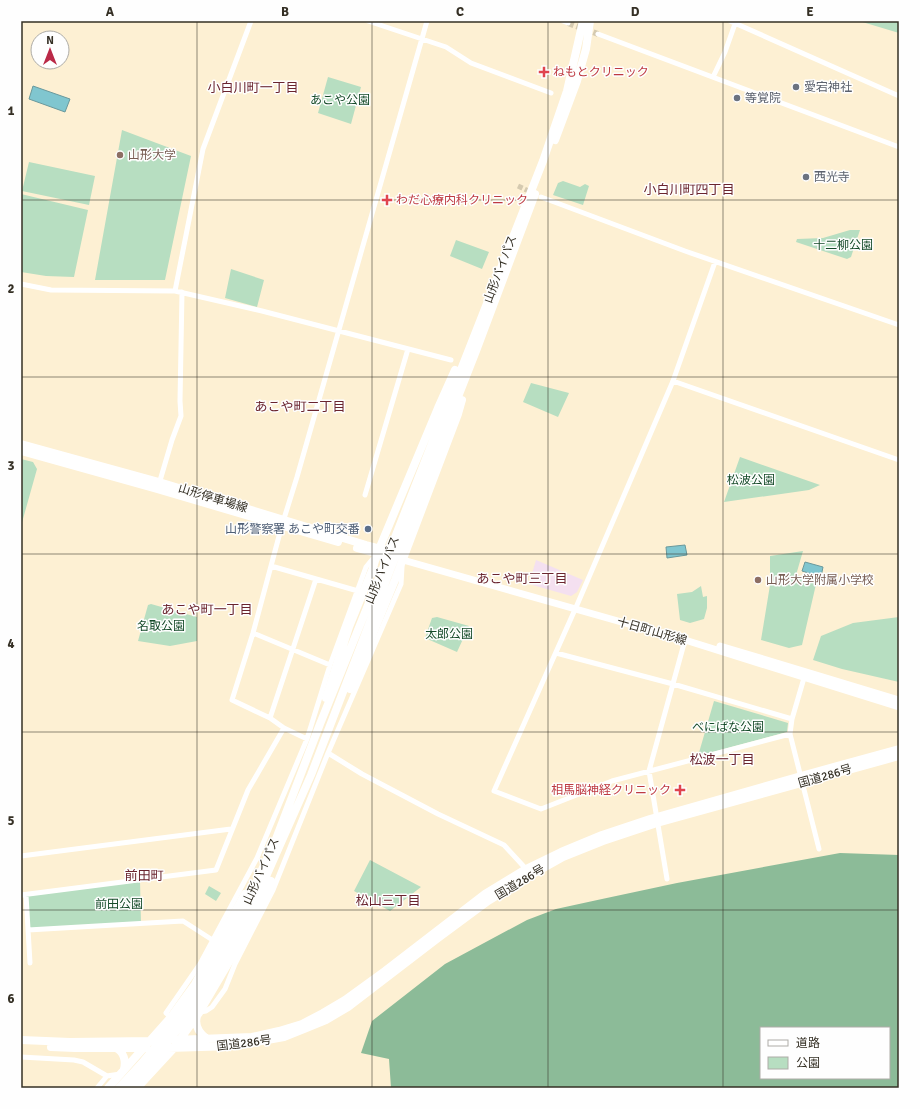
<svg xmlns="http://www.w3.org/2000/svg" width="920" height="1109" viewBox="0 0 920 1109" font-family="Signika,'Noto Sans JP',sans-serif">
  <rect width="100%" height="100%" fill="#fdf0d3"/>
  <path fill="#f4e0f0" d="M536,560L583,580L577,592L571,596L529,584Z"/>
  <path fill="#b7dec1" d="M859,21H899V33Z
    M328,77L361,87L351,124L318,113Z
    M122,130L191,156L165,280H95Z
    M29,162L95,176L89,205L22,191Z
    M563,181L580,187L585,184L589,186L583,205L553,195L558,183Z
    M21,194L88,210L74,277L46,276L21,272Z
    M850,230H860L851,257L847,259L796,242L797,239L823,238Z
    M456,240L489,252L482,269L450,256Z
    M231,269L264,280L257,307L225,298Z
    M531,383L569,393L558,417L523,402Z
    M740,457L820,485L809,490L724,502Z
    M21,459L33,462L37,469L21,526Z
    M803,551L796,575L817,580L802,645L789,648L761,640L770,585V556Z
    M701,586L703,597L707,596V608L704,619L690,623L680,620L677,594L692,592Z
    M151,604L197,617V641L170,646L138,641L148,605Z
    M437,617L469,626L457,652L425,638L432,618Z
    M899,617V682L842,669L813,660L821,636L853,623Z
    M714,701L788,723L787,732L698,756Z
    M370,860L421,887L390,911L354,891Z
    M140,880L141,924L28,930L26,895Z
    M209,886L221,893L216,901L205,894Z"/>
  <path fill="#8cbb98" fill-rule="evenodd" d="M840,853L899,855V1088H391L389,1059L361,1053L372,1021L445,964L527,920L556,909L602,899L677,883ZM761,1028H889V1078H761Z"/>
  <path fill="#80c6cf" stroke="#6a999c" d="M33,86L70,99L65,112L29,99Z
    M685,545L687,555L667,558L666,547Z
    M805,562L823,567L821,577L802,571Z"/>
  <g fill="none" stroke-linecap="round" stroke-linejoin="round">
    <path stroke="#d5cab0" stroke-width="5" stroke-dasharray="5 2.5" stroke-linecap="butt" d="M518,186L533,193"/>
    <path stroke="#d5cab0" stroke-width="6" stroke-dasharray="6 3" stroke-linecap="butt" d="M568,23L598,34"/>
    <path stroke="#fff" stroke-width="5" d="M368,21L446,47L471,63L551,93
      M563,21L568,23
      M730,21L899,96
      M598,34L899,147
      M713,77L725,52L736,21
      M541,197L685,251L899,325
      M715,262L673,381L577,605L494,791L541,809L612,781L790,734
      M21,284L51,290L175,291L262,311L451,360
      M175,291L203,149L251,21
      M673,381L899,460
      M159,484L172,440L181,416L180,401L182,292
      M365,495L408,349
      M271,566L358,591
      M253,633L330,665
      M556,653L673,684L792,719
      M804,678L792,719L790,734L819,849
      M270,718L316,579
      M307,739L284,728L270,718L232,700L253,633L282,525L297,477L427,21
      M328,753L362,774L438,814L504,845L527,870
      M21,856L231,829
      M667,879L649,771L685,640
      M21,895L216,870L248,790L284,728
      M26,895L30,963
      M28,930L183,921L214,941
      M200,1012L206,1011L212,1007L225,989L235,964L273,890L328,753L401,584L402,567
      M171,1017L166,1013L200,964L257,858L307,739L330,665L366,567L375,556
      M21,1057L74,1060L83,1062L107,1076
      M97,1088L107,1076L120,1074"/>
    <path stroke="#fff" stroke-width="7" d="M403,560L685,640L899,707
      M720,646L899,700"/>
    <path stroke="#fff" stroke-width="8" d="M21,444L159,482L366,545L397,553
      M21,451L157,489L338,542
      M357,548L394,558"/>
    <path stroke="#fff" stroke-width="8" d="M555,140L577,81L586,49L590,21
      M350,689L395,580L458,414L462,400
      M326,698L349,627L373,568L377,554L438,408L455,370
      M197,1016C194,1026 199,1033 207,1039
      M21,1040L70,1042L152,1041
      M174,1040L252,1037L279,1031L302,1024L323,1013L345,1000L385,971L485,894L526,869L561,852L602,835L650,819L801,776L899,749
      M51,1047L75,1048H146
      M116,1048C124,1052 126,1061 124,1069
      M168,1048L234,1046L284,1037L304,1029L326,1020L348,1007L438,938L488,901L531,875L563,857L603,841L657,823L899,756
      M108,1088L171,1017L195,984L245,894
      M119,1088L142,1063L166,1034L201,985L219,956L245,907L276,839L320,724L383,568L543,161L567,91L583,21
      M128,1088L147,1068L181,1025L208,987L243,927L256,899L311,775L390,570L476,351L535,194
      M137,1088L174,1048L199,1013L259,911L271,881"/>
  </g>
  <path fill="none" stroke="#353025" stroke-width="1" stroke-opacity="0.55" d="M197,21V1088M372,21V1088M548,21V1088M723,21V1088M21,200H899M21,377H899M21,554H899M21,732H899M21,910H899"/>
  <g fill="#e0444e" stroke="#fefefe" stroke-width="1.5">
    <path d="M542 66h4v4h4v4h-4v4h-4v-4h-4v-4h4z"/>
    <path d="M385 194h4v4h4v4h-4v4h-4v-4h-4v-4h4z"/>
    <path d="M678 784h4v4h4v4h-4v4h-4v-4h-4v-4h4z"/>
  </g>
  <g fill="#6b7280" stroke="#fefefe" stroke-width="1.5">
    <circle cx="796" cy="87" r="4"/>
    <circle cx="737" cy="98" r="4"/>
    <circle cx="806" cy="177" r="4"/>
  </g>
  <g fill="#8d6e63" stroke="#fefefe" stroke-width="1.5">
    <circle cx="120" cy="155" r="4"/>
    <circle cx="758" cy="580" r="4"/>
  </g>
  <circle fill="#5c6f8a" stroke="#fefefe" stroke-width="1.5" cx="368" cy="529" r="4"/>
  <g text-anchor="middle" stroke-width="3" stroke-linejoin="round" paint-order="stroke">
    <g font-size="12" fill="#be3a42" stroke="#fefefe" text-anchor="start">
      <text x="553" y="76">ねもとクリニック</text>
      <text x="396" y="204">わだ心療内科クリニック</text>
      <text x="671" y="794" text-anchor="end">相馬脳神経クリニック</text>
    </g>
    <g font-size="12" fill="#5b616d" stroke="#fefefe" text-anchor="start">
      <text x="804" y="91">愛宕神社</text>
      <text x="745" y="102">等覚院</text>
      <text x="814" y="181">西光寺</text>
    </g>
    <g font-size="12" fill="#144a28" stroke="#fefefe">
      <text x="340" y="104">あこや公園</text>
      <text x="843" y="249">十二柳公園</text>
      <text x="751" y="484">松波公園</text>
      <text x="161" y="630">名取公園</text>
      <text x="449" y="638">太郎公園</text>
      <text x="728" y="731">べにばな公園</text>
      <text x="119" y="908">前田公園</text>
    </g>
    <g font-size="12" fill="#785e54" stroke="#fefefe" text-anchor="start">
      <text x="128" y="159">山形大学</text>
      <text x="766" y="584">山形大学附属小学校</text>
    </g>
    <g font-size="12" fill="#353025" stroke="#fefefe">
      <text transform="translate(500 269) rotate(-69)" y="4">山形バイパス</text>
      <text transform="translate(213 498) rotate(17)" y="4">山形停車場線</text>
      <text transform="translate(382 570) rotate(-68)" y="4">山形バイパス</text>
      <text transform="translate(652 631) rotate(16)" y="4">十日町山形線</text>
      <text transform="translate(825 776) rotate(-16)" y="4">国道286号</text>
      <text transform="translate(261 871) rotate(-66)" y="4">山形バイパス</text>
      <text transform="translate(520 882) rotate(-31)" y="4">国道286号</text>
      <text transform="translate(244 1043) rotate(-7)" y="4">国道286号</text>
    </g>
    <g font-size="12" fill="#4e5e75" stroke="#fefefe" text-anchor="end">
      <text x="360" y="533">山形警察署 あこや町交番</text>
    </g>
    <g font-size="13" fill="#6a242e" stroke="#fefefe">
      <text x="253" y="92">小白川町一丁目</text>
      <text x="689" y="194">小白川町四丁目</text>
      <text x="300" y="411">あこや町二丁目</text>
      <text x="522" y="583">あこや町三丁目</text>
      <text x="207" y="614">あこや町一丁目</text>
      <text x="722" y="764">松波一丁目</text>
      <text x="144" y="880">前田町</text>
      <text x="388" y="905">松山三丁目</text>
    </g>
  </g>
  <rect width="920" height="1109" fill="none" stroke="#fefefe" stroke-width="44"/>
  <rect x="760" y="1027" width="130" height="52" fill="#fefefe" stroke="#aeaca7"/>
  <rect x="768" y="1040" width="20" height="6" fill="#ffffff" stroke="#aeaca7"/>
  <text x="796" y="1047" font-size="12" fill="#353025">道路</text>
  <rect x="768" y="1057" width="20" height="12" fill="#b7dec1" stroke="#aeaca7"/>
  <text x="796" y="1067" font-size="12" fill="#353025">公園</text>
  <g transform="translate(50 50)"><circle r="19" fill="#fefefe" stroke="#aeaca7"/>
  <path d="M0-3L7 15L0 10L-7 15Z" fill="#ba2947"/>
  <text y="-6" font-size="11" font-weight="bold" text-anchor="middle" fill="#353025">N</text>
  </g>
  <rect x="22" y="22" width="876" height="1065" fill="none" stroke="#353025" stroke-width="1.5"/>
  <g font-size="13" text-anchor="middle" font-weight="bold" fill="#353025">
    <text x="110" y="16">A</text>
    <text x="285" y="16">B</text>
    <text x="460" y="16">C</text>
    <text x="635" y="16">D</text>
    <text x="810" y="16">E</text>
    <text x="11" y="115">1</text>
    <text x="11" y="293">2</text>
    <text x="11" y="470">3</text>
    <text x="11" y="648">4</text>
    <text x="11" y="825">5</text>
    <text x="11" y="1003">6</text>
  </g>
</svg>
